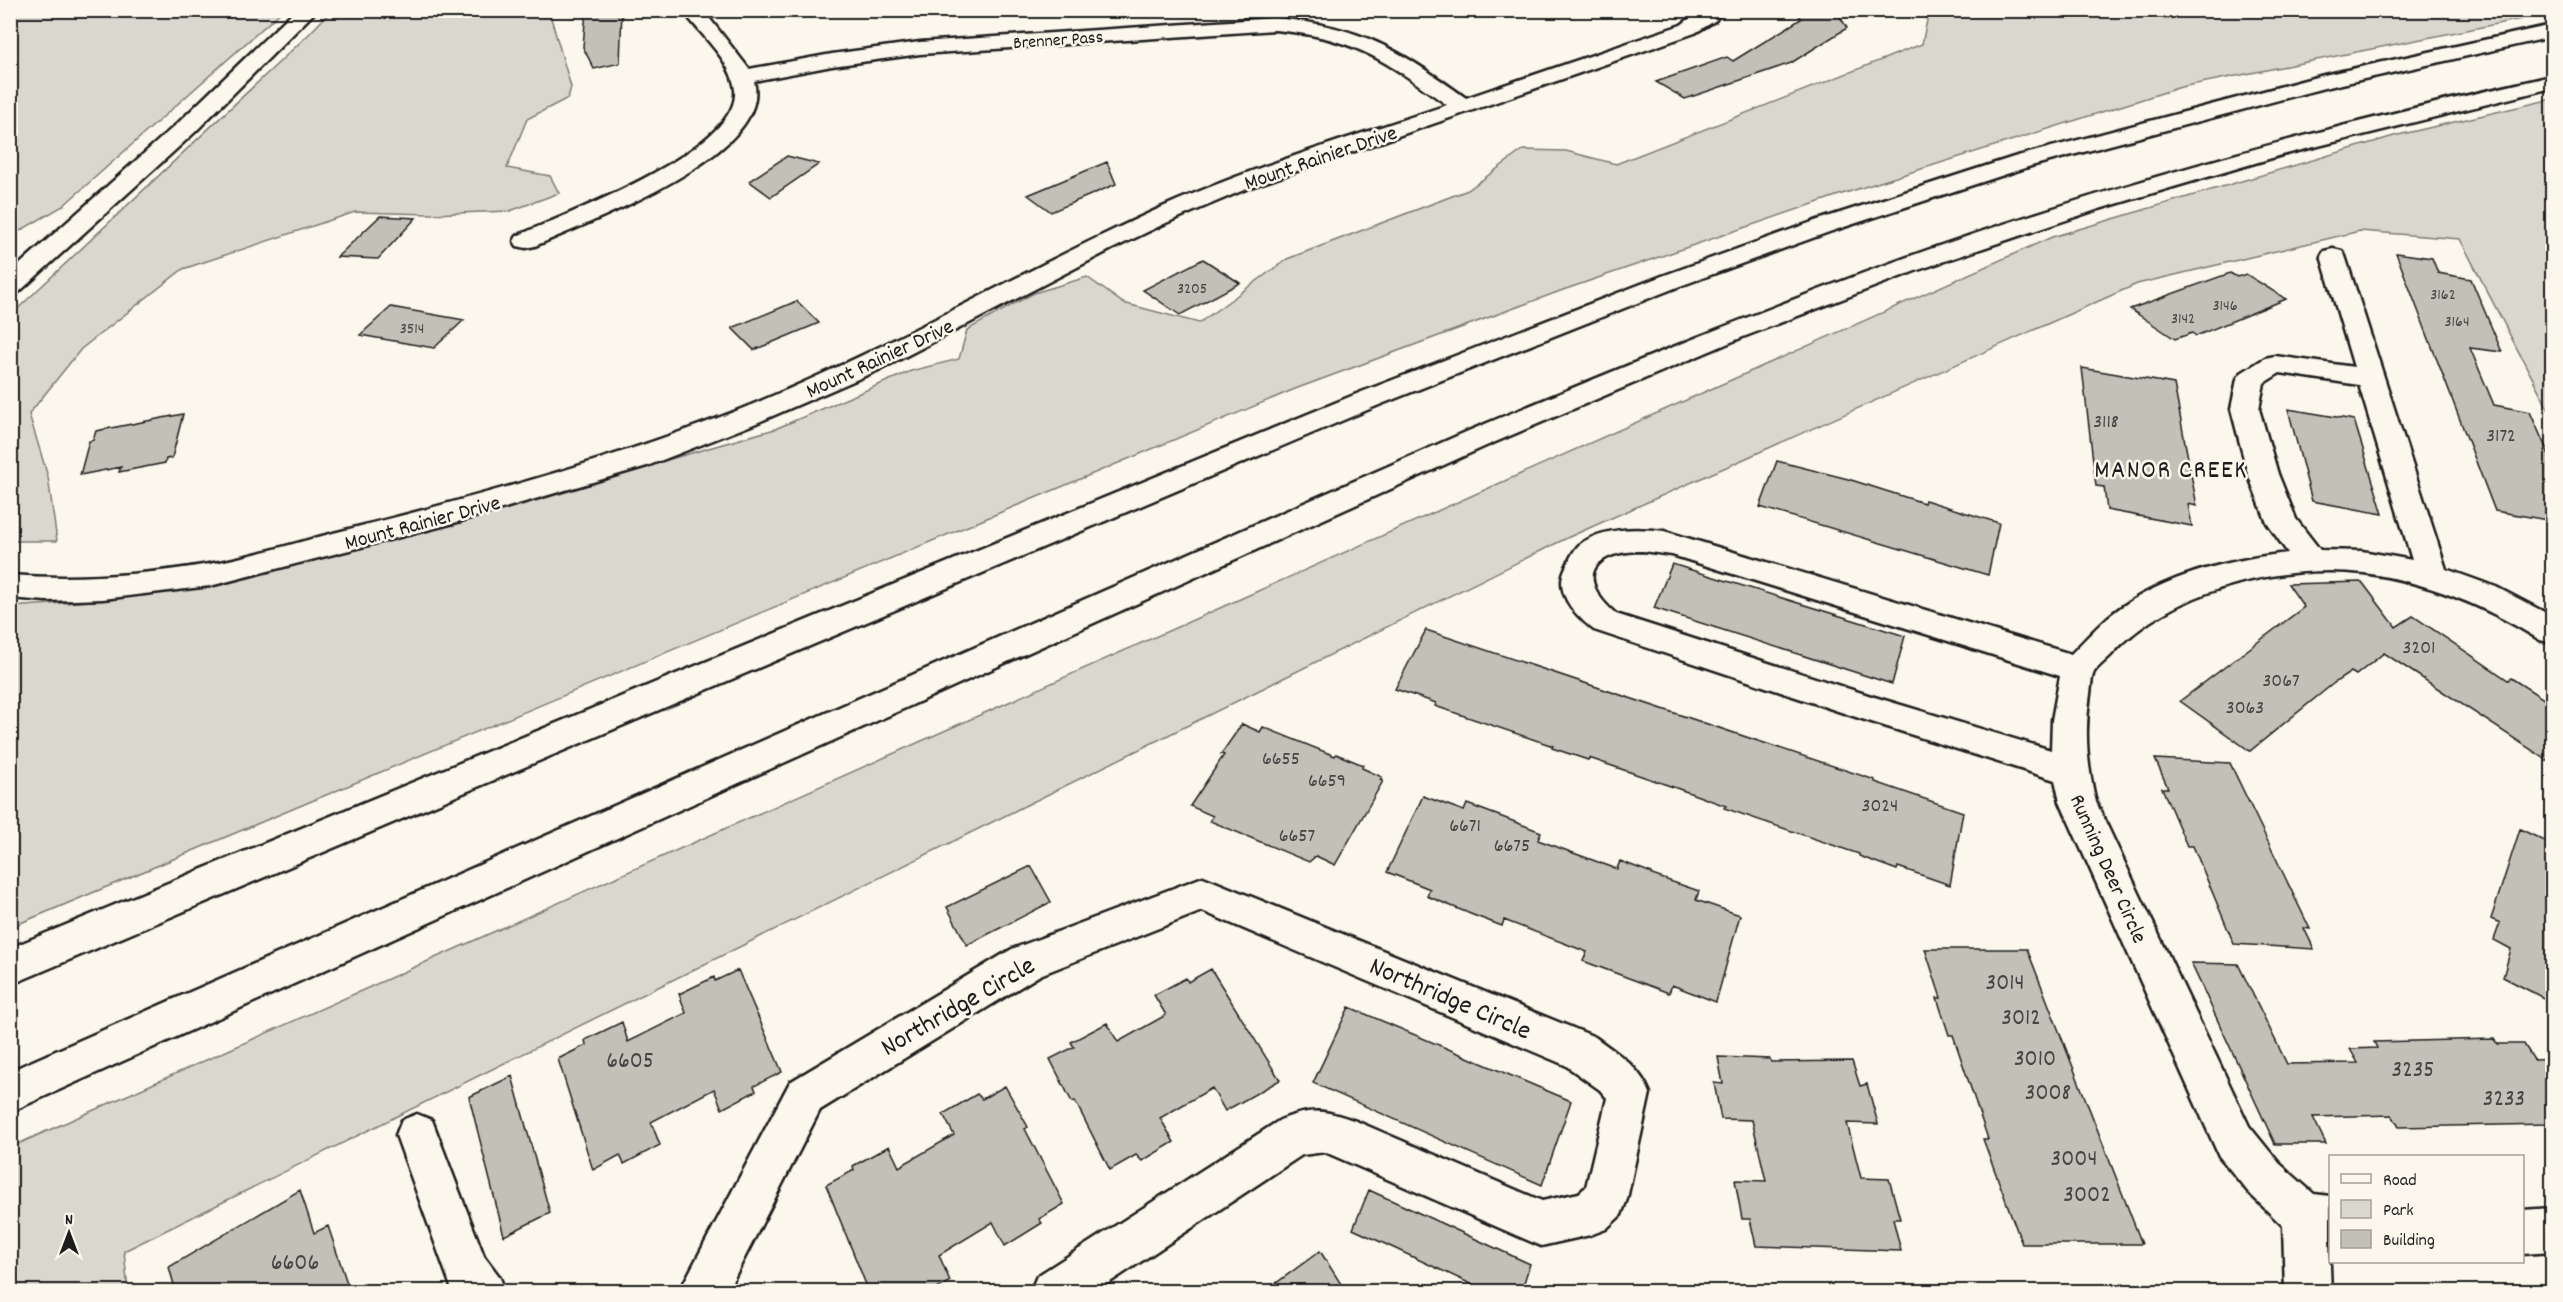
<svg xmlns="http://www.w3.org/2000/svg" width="2563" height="1302" viewBox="0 0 2563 1302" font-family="Dekko,sans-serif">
  <rect width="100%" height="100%" fill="#fbf7ec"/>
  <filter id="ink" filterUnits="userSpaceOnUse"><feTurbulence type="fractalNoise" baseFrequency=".0167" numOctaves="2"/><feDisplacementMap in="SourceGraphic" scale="12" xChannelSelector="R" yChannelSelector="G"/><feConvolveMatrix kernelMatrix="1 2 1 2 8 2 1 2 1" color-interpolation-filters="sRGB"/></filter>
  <g filter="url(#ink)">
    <path fill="#dad7ce" stroke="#7b7a75" stroke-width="1.5" d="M11,10H282V11L63,206L11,236Z
      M331,11H549L571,87L568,98L527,119L507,168L550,176L559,193L510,211L430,214L355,212L183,269L81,349L29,414L48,477L57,541H11V315L309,34Z
      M1929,11H2552V13L2181,87L1842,194L1563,290L1295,389L11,927V607L118,599L375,544L775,429L911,371L959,359L967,330L1034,293L1087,277L1123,303L1199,323L1287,259L1468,190L1523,150L1566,151L1616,164L1922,44Z
      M2552,99V416L2460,239L2360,231L2137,284L1569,537L124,1251L128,1291H11V1147L2052,237L2394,136Z"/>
    <path fill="#c3c0b8" stroke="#1c1c1c" stroke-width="1.5" d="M586,10H622L620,63L594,69L583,47Z
      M1796,10H1836L1847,28L1791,63L1685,99L1656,82L1727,57L1733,61L1801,19Z
      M787,156L819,164L771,197L749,181Z
      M1107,162L1116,184L1051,212L1028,195Z
      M380,216L416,218L378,259L337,257Z
      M2396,253L2432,258L2438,273L2471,279L2502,352L2470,348L2494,405L2530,412L2553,464V521L2495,511Z
      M1203,259L1240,283L1180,315L1143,290Z
      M2230,273L2237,277L2246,274L2286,299L2196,336L2192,333L2175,339L2130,309Z
      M797,301L819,323L754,350L732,328Z
      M391,307L464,320L434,348L360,335Z
      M2082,368L2174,384L2197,506L2188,504L2192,526L2107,510L2104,487L2096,486Z
      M2288,409L2354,420L2383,514L2312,501Z
      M183,414L172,458L166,459L165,463L119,472L121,467L80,475L89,441L93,440L96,431Z
      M1777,461L1848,479L1924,503L1925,500L1999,523L1988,575L1760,507Z
      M1672,564L1905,636L1892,684L1654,608Z
      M2362,582L2396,627L2413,616L2508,680L2511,678L2553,705V764L2384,653L2356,675L2351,672L2334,683L2250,751L2180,701L2304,607L2288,584Z
      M1426,630L1875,780V782L1963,812L1950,885L1898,867L1897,870L1859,856V854L1724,808L1726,806L1679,789L1589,758L1588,760L1552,748L1553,746L1435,706L1436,703L1395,689Z
      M1242,724L1260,732L1263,727L1335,756L1336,754L1363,765L1362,768L1382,777L1380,780L1383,781L1335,865L1316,856L1309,862L1210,821L1213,816L1190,806L1224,755L1221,754Z
      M2155,759L2230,763L2310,929L2304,928L2314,949L2234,944L2193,846H2187L2162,788H2168Z
      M1423,796L1464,811L1467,804L1502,817L1541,832L1538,840L1617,869L1620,861L1652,873V875L1699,891L1696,900L1740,915L1716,1002L1672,985L1669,993L1583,961L1587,952L1504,920L1502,926L1473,915L1427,896L1430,889L1387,872Z
      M2520,829L2553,845V1003L2503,977L2511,949L2494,940L2500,923L2491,919Z
      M1031,866L1051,902L967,945L947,907Z
      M1925,949H2027L2142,1244H2022L1983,1139H1988L1953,1035H1949L1937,998H1941Z
      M2191,963L2238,964L2287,1064L2358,1063L2350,1049L2377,1048L2374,1042L2494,1039L2497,1044H2524L2534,1060L2553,1059V1124L2399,1127L2392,1115L2313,1117L2326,1144H2275Z
      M1211,969L1280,1080L1225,1111L1212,1088L1160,1118L1174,1142L1142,1161L1136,1155L1110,1170L1075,1101L1072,1102L1050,1059L1074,1047L1071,1042L1107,1023L1118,1042L1166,1015L1154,995L1186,978L1188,982Z
      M738,970L782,1072L754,1086L756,1091L722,1109L714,1089L651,1122L660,1145L624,1164L620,1155L593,1170L558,1059L586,1045L585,1040L622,1022L628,1042L686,1013L679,994L714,977L715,981Z
      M1349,1007L1571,1101L1542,1185L1313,1083Z
      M1718,1057L1770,1059L1771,1062L1852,1061L1860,1086L1867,1084L1878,1124L1847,1123L1861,1178L1889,1179L1900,1219H1893L1901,1251L1756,1246L1750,1219H1742L1735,1180L1766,1181L1752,1120L1721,1119L1714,1083L1723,1084Z
      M512,1076L550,1213L504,1236L469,1097Z
      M1005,1086L1028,1127L1025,1129L1064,1204L1039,1219L1042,1223L1005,1246L993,1222L939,1255L950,1281L932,1292H869L826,1185L854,1170L853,1166L889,1146L899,1167L954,1135L943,1114L977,1094L982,1099Z
      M300,1190L314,1233L328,1226L350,1292H176L169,1267Z
      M1369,1190L1530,1264L1521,1292H1488L1353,1229Z
      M1320,1251L1346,1292H1264Z"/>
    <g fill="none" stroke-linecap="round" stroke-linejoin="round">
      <g stroke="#1c1c1c" stroke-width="5">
        <path id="minor" d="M683,10H703L749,69L832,54L920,42L1275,18C1361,26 1398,49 1466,98L1681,25L1701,10H1721L1716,20L1695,33L1251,187L1166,223L1112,249L881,369L754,424L647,466L454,523L210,586L103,599L46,601L10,598V575C76,580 144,575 209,564C259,555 308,539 357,527C484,495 609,460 731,413C874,357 1006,279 1145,215C1242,170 1346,139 1447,105C1385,60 1353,37 1275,30L920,54L832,66L754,81C774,155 587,222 535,246L526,248L517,246L514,241L517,236C563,215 741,150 735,90C732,60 700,35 683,10Z
          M2333,249L2342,251L2345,256L2446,569L2496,587L2552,616V643L2540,640C2486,606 2428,582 2364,573C2281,563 2171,590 2113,653C2108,659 2099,665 2094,672C2091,678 2091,688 2090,694C2084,732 2087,765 2096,802L2249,1126L2279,1163L2314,1194L2330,1196V1240H2329L2331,1292H2285L2283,1226L2249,1193L2219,1156L2060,802L2055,780L1859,718L1594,630C1574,614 1552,591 1567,565C1570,558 1574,550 1579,545C1602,527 1637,528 1664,531L2071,654C2088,637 2105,617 2126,604C2173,574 2233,559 2288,553L2267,523L2248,474L2231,409L2237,379L2241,373L2265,358L2275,356L2354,367L2321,256L2324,251ZM2280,373L2359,385L2412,560L2362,551L2320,550L2296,519L2278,474L2259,409L2264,383ZM1643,551L1672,555L2060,676L2052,720L2051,750L1871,696L1616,614C1574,578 1592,551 1643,551Z
          M1203,877L1595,1037C1618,1054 1639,1066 1650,1093L1627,1199L1621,1215L1606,1229L1590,1235L1541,1246L1325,1152L1302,1155L1095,1292H1030L1037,1276L1280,1120C1312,1107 1325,1110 1356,1121L1542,1201L1579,1193L1586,1187L1607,1098L1600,1090L1565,1065L1202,911L1040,975L820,1110L727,1292H679L790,1082L1012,949Z
          M417,1114L432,1120L484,1256L499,1276L506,1292H454L451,1287L396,1135L402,1120Z
          M2552,1208V1252L2522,1254V1210Z"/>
      </g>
      <g stroke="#1c1c1c" stroke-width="5">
        <path id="major" d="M295,10H317L194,133L19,292L10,295V273L178,123Z"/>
      </g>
      <g stroke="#1c1c1c" stroke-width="5">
        <path id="highway" d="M2552,25V37L2324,88L2031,166L1832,231L1680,286L1379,405L10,985V948L1359,393L1662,276L1815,221L2014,157L2324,75Z
          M2552,76V88L2282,155L2099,209L1918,270L1743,337L1486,446L10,1112V1071L1466,432C1609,373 1753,313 1899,260C2112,184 2331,125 2552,76Z"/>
      </g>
      <use href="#minor" fill="#fbf7ec" fill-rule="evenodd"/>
      <use href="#major" fill="#fbf7ec" fill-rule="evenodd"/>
      <use href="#highway" fill="#fbf7ec" fill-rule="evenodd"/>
    </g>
  </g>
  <g text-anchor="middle" stroke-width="5" stroke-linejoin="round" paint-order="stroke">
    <g font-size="16" fill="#464543">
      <text x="1192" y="293">3205</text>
      <text x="2443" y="299">3162</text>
      <text x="2225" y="310">3146</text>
      <text x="2183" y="323">3142</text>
      <text x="2457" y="326">3164</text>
      <text x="412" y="333">3514</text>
    </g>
    <g font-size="18" fill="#1c1c1c" stroke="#fbf7ec">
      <text transform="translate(1058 39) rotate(-4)" y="6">Brenner Pass</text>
    </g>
    <g font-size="20" fill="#464543">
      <text x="2106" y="427">3118</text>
      <text x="2501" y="441">3172</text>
      <text x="2419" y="653">3201</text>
      <text x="2281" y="686">3067</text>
      <text x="2245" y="713">3063</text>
      <text x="1281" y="764">6655</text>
      <text x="1327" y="786">6659</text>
      <text x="1880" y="811">3024</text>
      <text x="1465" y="831">6671</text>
      <text x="1297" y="841">6657</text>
      <text x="1512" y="851">6675</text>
    </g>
    <g font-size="22" fill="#1c1c1c" stroke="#fbf7ec">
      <text transform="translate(1320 156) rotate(-19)" y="8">Mount Rainier Drive</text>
      <text transform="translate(879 357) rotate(-25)" y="8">Mount Rainier Drive</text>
      <text transform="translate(422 521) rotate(-15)" y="8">Mount Rainier Drive</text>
      <text transform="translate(2110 868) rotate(66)" y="8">Running Deer Circle</text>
    </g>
    <g font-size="24" fill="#464543">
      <text x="2005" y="989">3014</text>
      <text x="2021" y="1024">3012</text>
      <text x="2035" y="1065">3010</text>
      <text x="630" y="1067">6605</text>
      <text x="2413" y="1076">3235</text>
      <text x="2048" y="1099">3008</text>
      <text x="2504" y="1105">3233</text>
      <text x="2074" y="1165">3004</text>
      <text x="2087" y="1201">3002</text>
      <text x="295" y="1269">6606</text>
    </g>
    <g font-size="26" letter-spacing="1.5" fill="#1c1c1c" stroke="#fbf7ec">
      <text x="2171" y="477">MANOR CREEK</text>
    </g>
    <g font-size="27" fill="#1c1c1c" stroke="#fbf7ec">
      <text transform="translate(1451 997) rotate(23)" y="9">Northridge Circle</text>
      <text transform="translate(957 1005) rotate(-30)" y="9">Northridge Circle</text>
    </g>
  </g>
  <rect width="2563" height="1302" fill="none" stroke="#fbf7ec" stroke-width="36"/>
  <rect x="18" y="18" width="2527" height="1266" fill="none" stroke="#1c1c1c" stroke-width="2" filter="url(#ink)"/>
  <rect x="2329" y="1155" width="195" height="108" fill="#fbf7ec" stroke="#a29f99" stroke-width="1.5"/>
  <rect x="2341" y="1174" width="30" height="9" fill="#fbf7ec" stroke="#a29f99" stroke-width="1.5"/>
  <text x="2383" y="1185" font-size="18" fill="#1c1c1c">Road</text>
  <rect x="2341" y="1200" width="30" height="18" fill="#dad7ce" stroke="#a29f99" stroke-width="1.5"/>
  <text x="2383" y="1215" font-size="18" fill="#1c1c1c">Park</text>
  <rect x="2341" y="1230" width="30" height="18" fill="#c3c0b8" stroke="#a29f99" stroke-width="1.5"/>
  <text x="2383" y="1245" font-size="18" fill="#1c1c1c">Building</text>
  <g transform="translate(69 1233)" stroke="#fbf7ec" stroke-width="4.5" paint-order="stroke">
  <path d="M0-4.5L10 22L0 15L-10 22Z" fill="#1c1c1c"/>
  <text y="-9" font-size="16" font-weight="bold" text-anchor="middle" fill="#1c1c1c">N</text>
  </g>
</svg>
